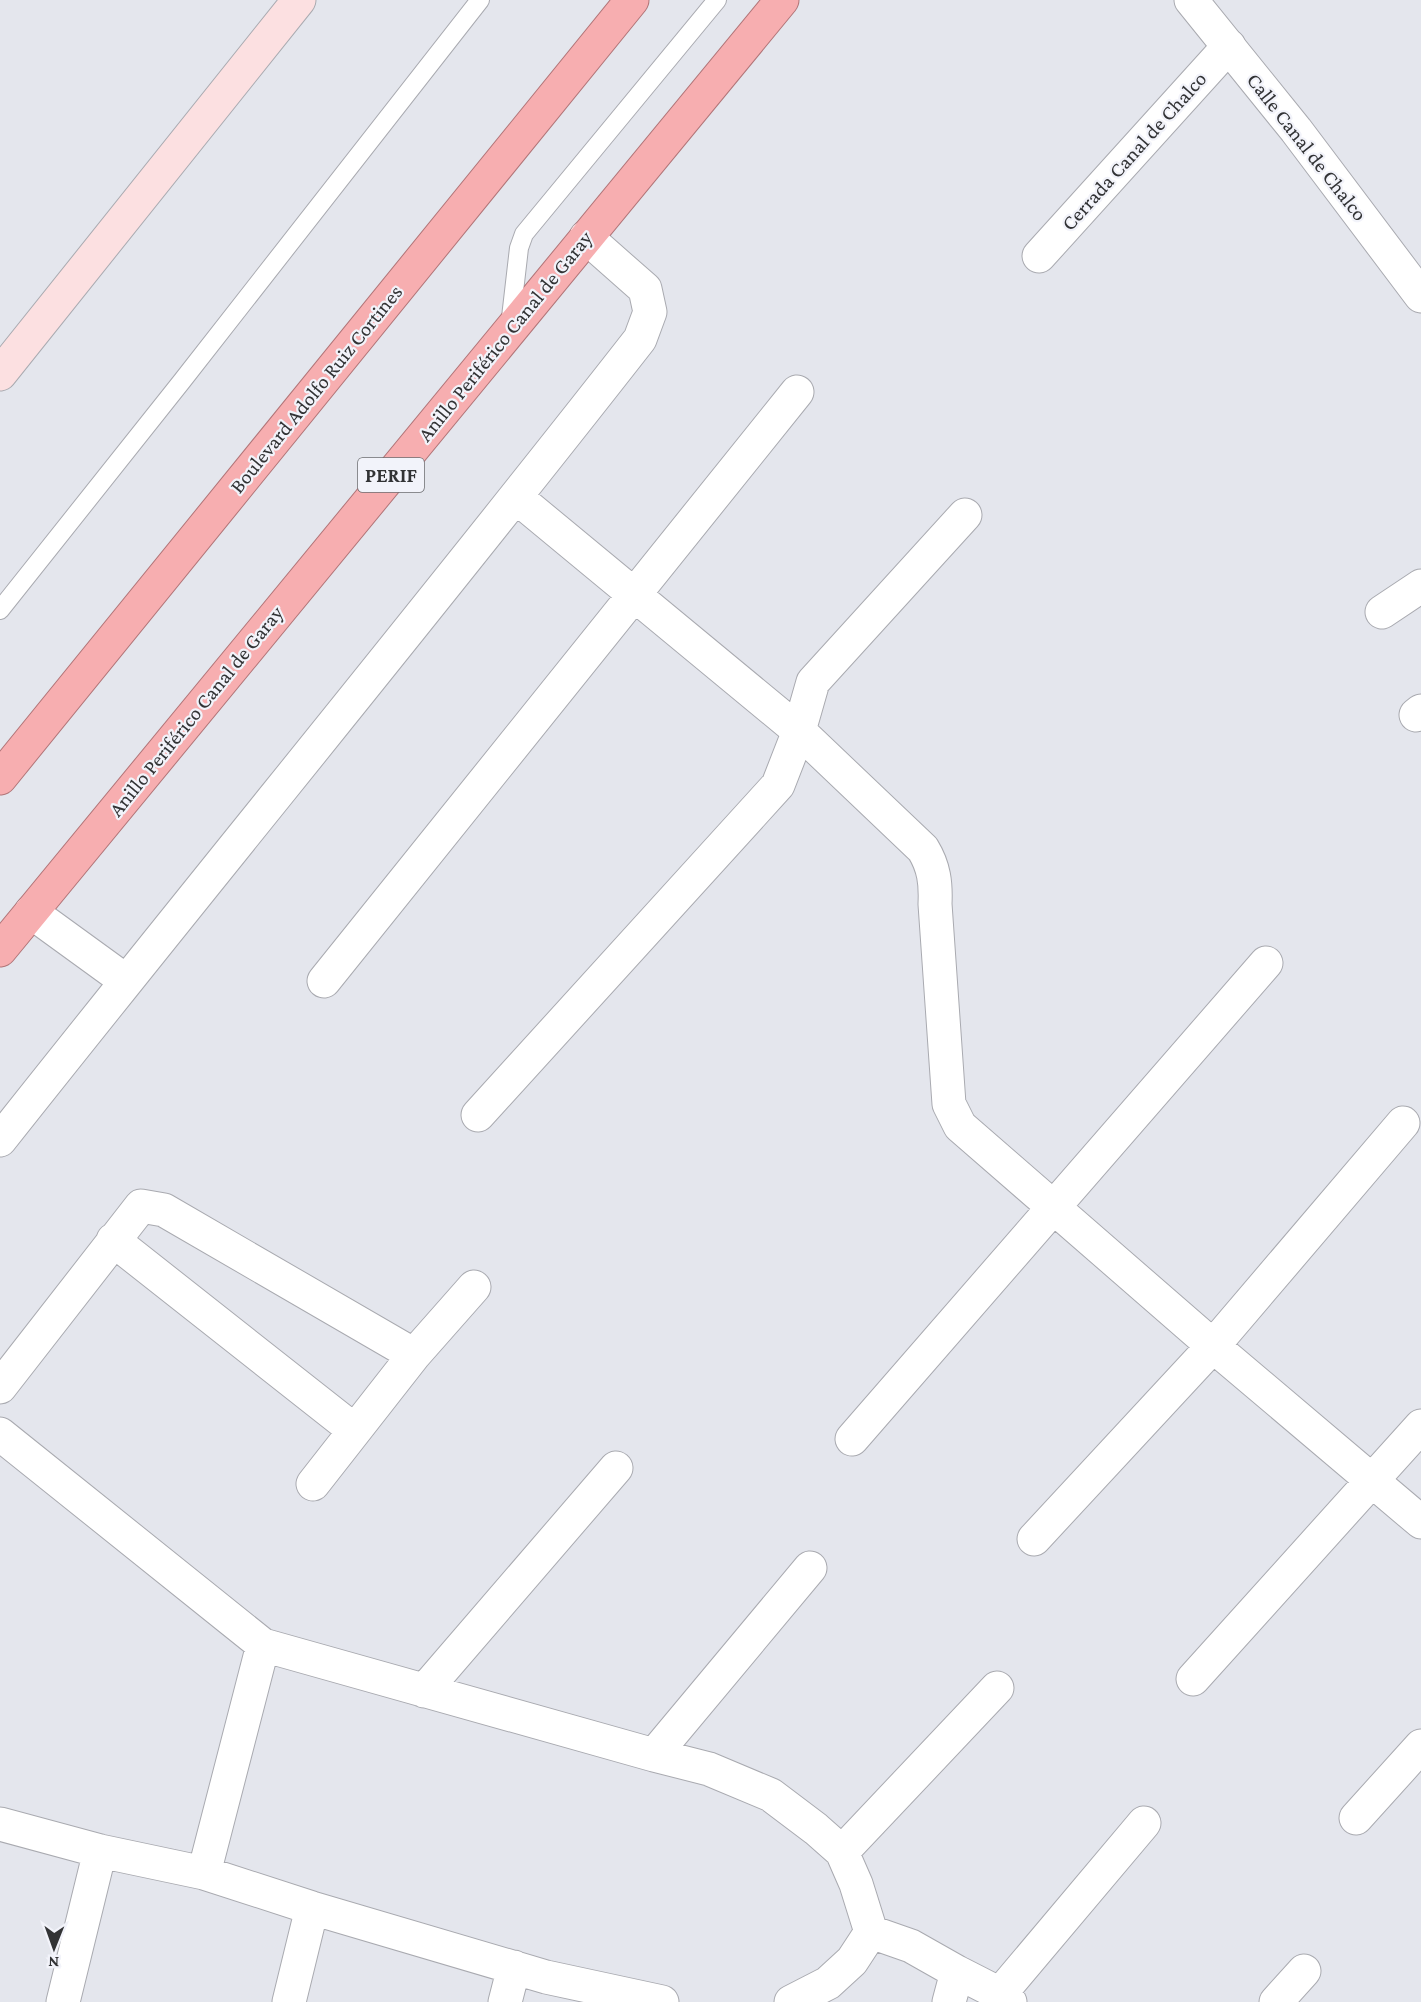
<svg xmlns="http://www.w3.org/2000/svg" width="1421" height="2002" viewBox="0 0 1421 2002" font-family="'Crimson Pro',serif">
  <rect width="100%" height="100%" fill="#e4e6ed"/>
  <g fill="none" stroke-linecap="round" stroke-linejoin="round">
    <g stroke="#a9aab0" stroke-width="20">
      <path id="service" d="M510,326L519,248L524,234L717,0
        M0,610L182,381L480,0"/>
    </g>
    <g stroke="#a9aab0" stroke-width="35">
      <path id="minor" d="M1039,256L1229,46
        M516,497L799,731L923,849C934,867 936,883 935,904L949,1104L960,1126L1213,1346L1421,1522
        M1382,612L1421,586
        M1416,715L1421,711
        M31,912L126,981
        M324,981L797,392
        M478,1115L778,785L799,731L813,682L965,515
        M0,1140C212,872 430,608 640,339L650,312L645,289L586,237
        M113,1240L354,1430
        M0,1387L141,1206L164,1210L414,1355
        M0,1434L263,1645L654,1755L709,1769L771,1795L816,1829L842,1852L856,1884L871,1932
        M852,1439L1266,963
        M313,1484L414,1355L474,1287
        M1034,1539L1213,1346L1403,1123
        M1193,1679L1421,1426
        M424,1691L616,1468
        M654,1755L810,1568
        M1356,1818L1421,1746
        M0,1824L100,1851L204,1873L312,1908L546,1977L662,2002
        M842,1852L997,1688
        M204,1873L263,1645
        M871,1932L911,1946L957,1972L1000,1994L1010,2002
        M1000,1994L1144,1823
        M63,2002L100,1851
        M289,2002L312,1908
        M505,2002L514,1967
        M791,2002L828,1983L852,1961L871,1932
        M949,2002L957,1972
        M1276,2002L1304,1971"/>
    </g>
    <g stroke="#a9aab0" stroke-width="35">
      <path id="tertiary" d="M1191,0L1296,130L1421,296"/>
    </g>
    <g stroke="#a9aab0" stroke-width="35">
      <path id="secondary" d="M0,374L299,0"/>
    </g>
    <g stroke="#b17578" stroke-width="35">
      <path id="trunk" d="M0,778L632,0
        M0,950L782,0"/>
    </g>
    <use href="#service" stroke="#fff" stroke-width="18"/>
    <use href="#minor" stroke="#fff" stroke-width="33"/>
    <use href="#tertiary" stroke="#fff" stroke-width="33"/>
    <use href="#secondary" stroke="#fce0e1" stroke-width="33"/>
    <use href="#trunk" stroke="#f7aeb0" stroke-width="33"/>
  </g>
  <g text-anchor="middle" stroke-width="4.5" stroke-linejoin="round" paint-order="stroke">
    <rect fill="#f2f3fa" stroke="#6c6d70" stroke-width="1.5" x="358" y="458" width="66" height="34" rx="4.5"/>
    <g font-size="20" font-weight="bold" fill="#323335">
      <text x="391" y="482">PERIF</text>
    </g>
    <g font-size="21" fill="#323335" stroke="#f2f3fa">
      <text transform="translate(1307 147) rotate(52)" y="7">Calle Canal de Chalco</text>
      <text transform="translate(1134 151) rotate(-48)" y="7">Cerrada Canal de Chalco</text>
      <text transform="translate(505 336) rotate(-51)" y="7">Anillo Periférico Canal de Garay</text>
      <text transform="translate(316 389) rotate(-51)" y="7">Boulevard Adolfo Ruiz Cortines</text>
      <text transform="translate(196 711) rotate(-51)" y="7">Anillo Periférico Canal de Garay</text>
    </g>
  </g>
  <g transform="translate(54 1948) rotate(181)" stroke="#f2f3fa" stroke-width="4.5" paint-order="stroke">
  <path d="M0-4.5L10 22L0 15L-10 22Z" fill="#323335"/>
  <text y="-9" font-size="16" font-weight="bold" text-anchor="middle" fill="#323335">N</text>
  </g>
</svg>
